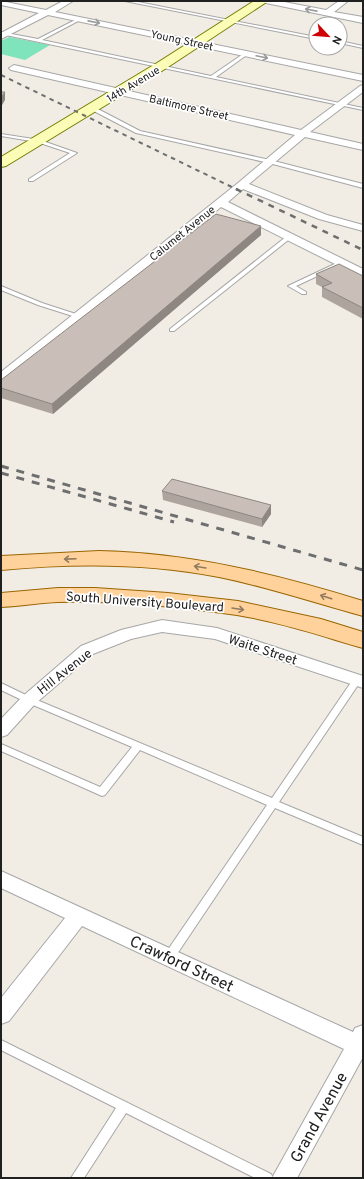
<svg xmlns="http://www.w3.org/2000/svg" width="364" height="1179" viewBox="0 0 364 1179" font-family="Overpass,sans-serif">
  <rect width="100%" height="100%" fill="#f1ede5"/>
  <path fill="#7fe4bb" d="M9,37L50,45L25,60L1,54V41Z"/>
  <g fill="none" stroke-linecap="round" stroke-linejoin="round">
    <g stroke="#a7a7a7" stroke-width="2">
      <path id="service" d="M125,1H133L316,37V39Z
        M79,18H80V20L42,40L211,76L246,52L248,53V54L216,77L363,108V110L1,34V32L38,39Z
        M340,41L363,46V48L340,43Z
        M90,107H94L140,131L270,160L363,184V188L269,163L136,133L90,109Z
        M1,134L40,140L77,153L33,181H29V179L70,153L37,142L1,136Z
        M287,236L292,237L174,331H170V329Z
        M341,261L343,262V264L296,286L306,292V294H302L288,286Z
        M1,286L42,303L82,316L79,318L38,305L1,290Z
        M357,677L360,678L361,680L360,682L279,802L363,837V845L275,808L173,960L169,961L165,960L164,957L165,954L267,805L140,750L105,795L102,796L1,751V744L100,787L132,747L26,702L1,690V683L32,698L272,798L354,678Z
        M1,1040L271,1174L273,1178H255L126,1113L84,1178H71L116,1108L1,1050Z"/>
    </g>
    <g stroke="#a7a7a7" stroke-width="2">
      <path id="minor" d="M1,1L46,10L63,1H73L55,12L363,75V81L48,15L1,39V33L39,13L1,5Z
        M262,1H279L326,10L339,1H348L334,12L363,17V23L266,3Z
        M14,65L301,130L360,86L363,85V92L310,132L363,144V150L305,137L249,184L327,215L363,225V231L319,219L243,189L228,202L363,269V278L221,207L6,382L1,383V372L238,183L295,135L11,70L9,68Z
        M162,620L217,628L363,676V688L215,639L162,632L131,639L93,654L35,704L7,735L1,737V719L23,696L81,646L121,630Z
        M1,871L353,1032L355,1028L363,1025V1057L297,1178H272L344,1049L82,926L9,1021L1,1024V998L65,918L1,888Z"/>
    </g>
    <g stroke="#727d00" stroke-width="2">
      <path id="secondary" d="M254,1H268L165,69L6,166L1,167V157L157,63Z"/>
    </g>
    <g stroke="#9b6500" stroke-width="2">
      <path id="primary" d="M99,551C190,553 277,574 363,601V616C315,603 268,587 219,577C147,563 74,563 1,570V556Z
        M58,588H95L168,593L238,601L321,619L363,632V648C321,636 280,622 237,615C181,607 115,600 58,602C39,603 20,606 1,607V593Z"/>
    </g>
    <use href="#service" fill="#fff" fill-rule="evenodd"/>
    <use href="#minor" fill="#fff" fill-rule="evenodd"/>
    <use href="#secondary" fill="#fbfdb7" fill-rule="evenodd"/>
    <use href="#primary" fill="#ffd29c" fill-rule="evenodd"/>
    <path stroke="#6e6e6e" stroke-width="2" stroke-dasharray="4.5 4.5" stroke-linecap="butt" d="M1,75L238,190"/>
    <path stroke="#6e6e6e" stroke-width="2.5" stroke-dasharray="6 6" stroke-linecap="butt" d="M236,189L363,250"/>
    <path stroke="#6e6e6e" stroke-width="3" stroke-dasharray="8 8" stroke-linecap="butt" d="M1,466L363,570
      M1,473L174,522"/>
  </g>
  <path fill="#ada49e" d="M261,226V235L53,414L1,398V380Z
    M316,274L363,276V319L322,297V287L316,284Z
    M162,491L271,514L262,527L163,500Z"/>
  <path fill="#8d8681" d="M5,92V100L1,107V97Z
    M261,226V235L53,414L52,404Z
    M271,505V514L262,527V519Z"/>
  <path fill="#c9bfb8" stroke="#8d8681" d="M1,92H5L1,97Z
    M216,214L261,226L52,404L1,388V380Z
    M339,264L363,276V308L322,287L332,283L316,274Z
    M172,479L271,505L262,519L162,491Z"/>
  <defs><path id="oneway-shaft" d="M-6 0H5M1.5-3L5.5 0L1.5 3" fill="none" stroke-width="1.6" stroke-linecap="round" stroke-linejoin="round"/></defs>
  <g stroke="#9b9b9b">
    <use href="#oneway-shaft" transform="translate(311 10) rotate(-169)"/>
    <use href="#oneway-shaft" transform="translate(94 22) rotate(11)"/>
    <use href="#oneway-shaft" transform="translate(262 57) rotate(12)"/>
  </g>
  <g stroke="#90795e">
    <use href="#oneway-shaft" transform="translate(70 559) rotate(178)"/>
    <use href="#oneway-shaft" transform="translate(200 567) rotate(-171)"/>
    <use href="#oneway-shaft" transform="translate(326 597) rotate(-162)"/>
    <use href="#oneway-shaft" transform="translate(238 609) rotate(9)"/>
  </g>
  <g text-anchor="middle" stroke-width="3.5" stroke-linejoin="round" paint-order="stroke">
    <g font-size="11" fill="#202020" stroke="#fff">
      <text transform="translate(182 40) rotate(12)" y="4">Young Street</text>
      <text transform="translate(133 84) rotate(-31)" y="4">14th Avenue</text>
      <text transform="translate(189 107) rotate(13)" y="4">Baltimore Street</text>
      <text transform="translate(182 233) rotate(-39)" y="4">Calumet Avenue</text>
    </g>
    <g font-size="13" fill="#202020" stroke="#fff">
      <text transform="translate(145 601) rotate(4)" y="5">South University Boulevard</text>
      <text transform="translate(263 649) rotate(18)" y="5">Waite Street</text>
      <text transform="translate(64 671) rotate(-38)" y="5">Hill Avenue</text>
    </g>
    <g font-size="16" fill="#202020" stroke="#fff">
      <text transform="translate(182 963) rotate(25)" y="6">Crawford Street</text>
      <text transform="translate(318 1117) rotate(-61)" y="6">Grand Avenue</text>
    </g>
  </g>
  <rect width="364" height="1179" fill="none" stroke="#202020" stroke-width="4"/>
  <g transform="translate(328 36) rotate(116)"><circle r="19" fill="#ffffff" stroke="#a6a6a6"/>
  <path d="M0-3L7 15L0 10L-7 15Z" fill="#cf0004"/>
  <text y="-6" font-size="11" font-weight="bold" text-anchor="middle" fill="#202020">N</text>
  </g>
</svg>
